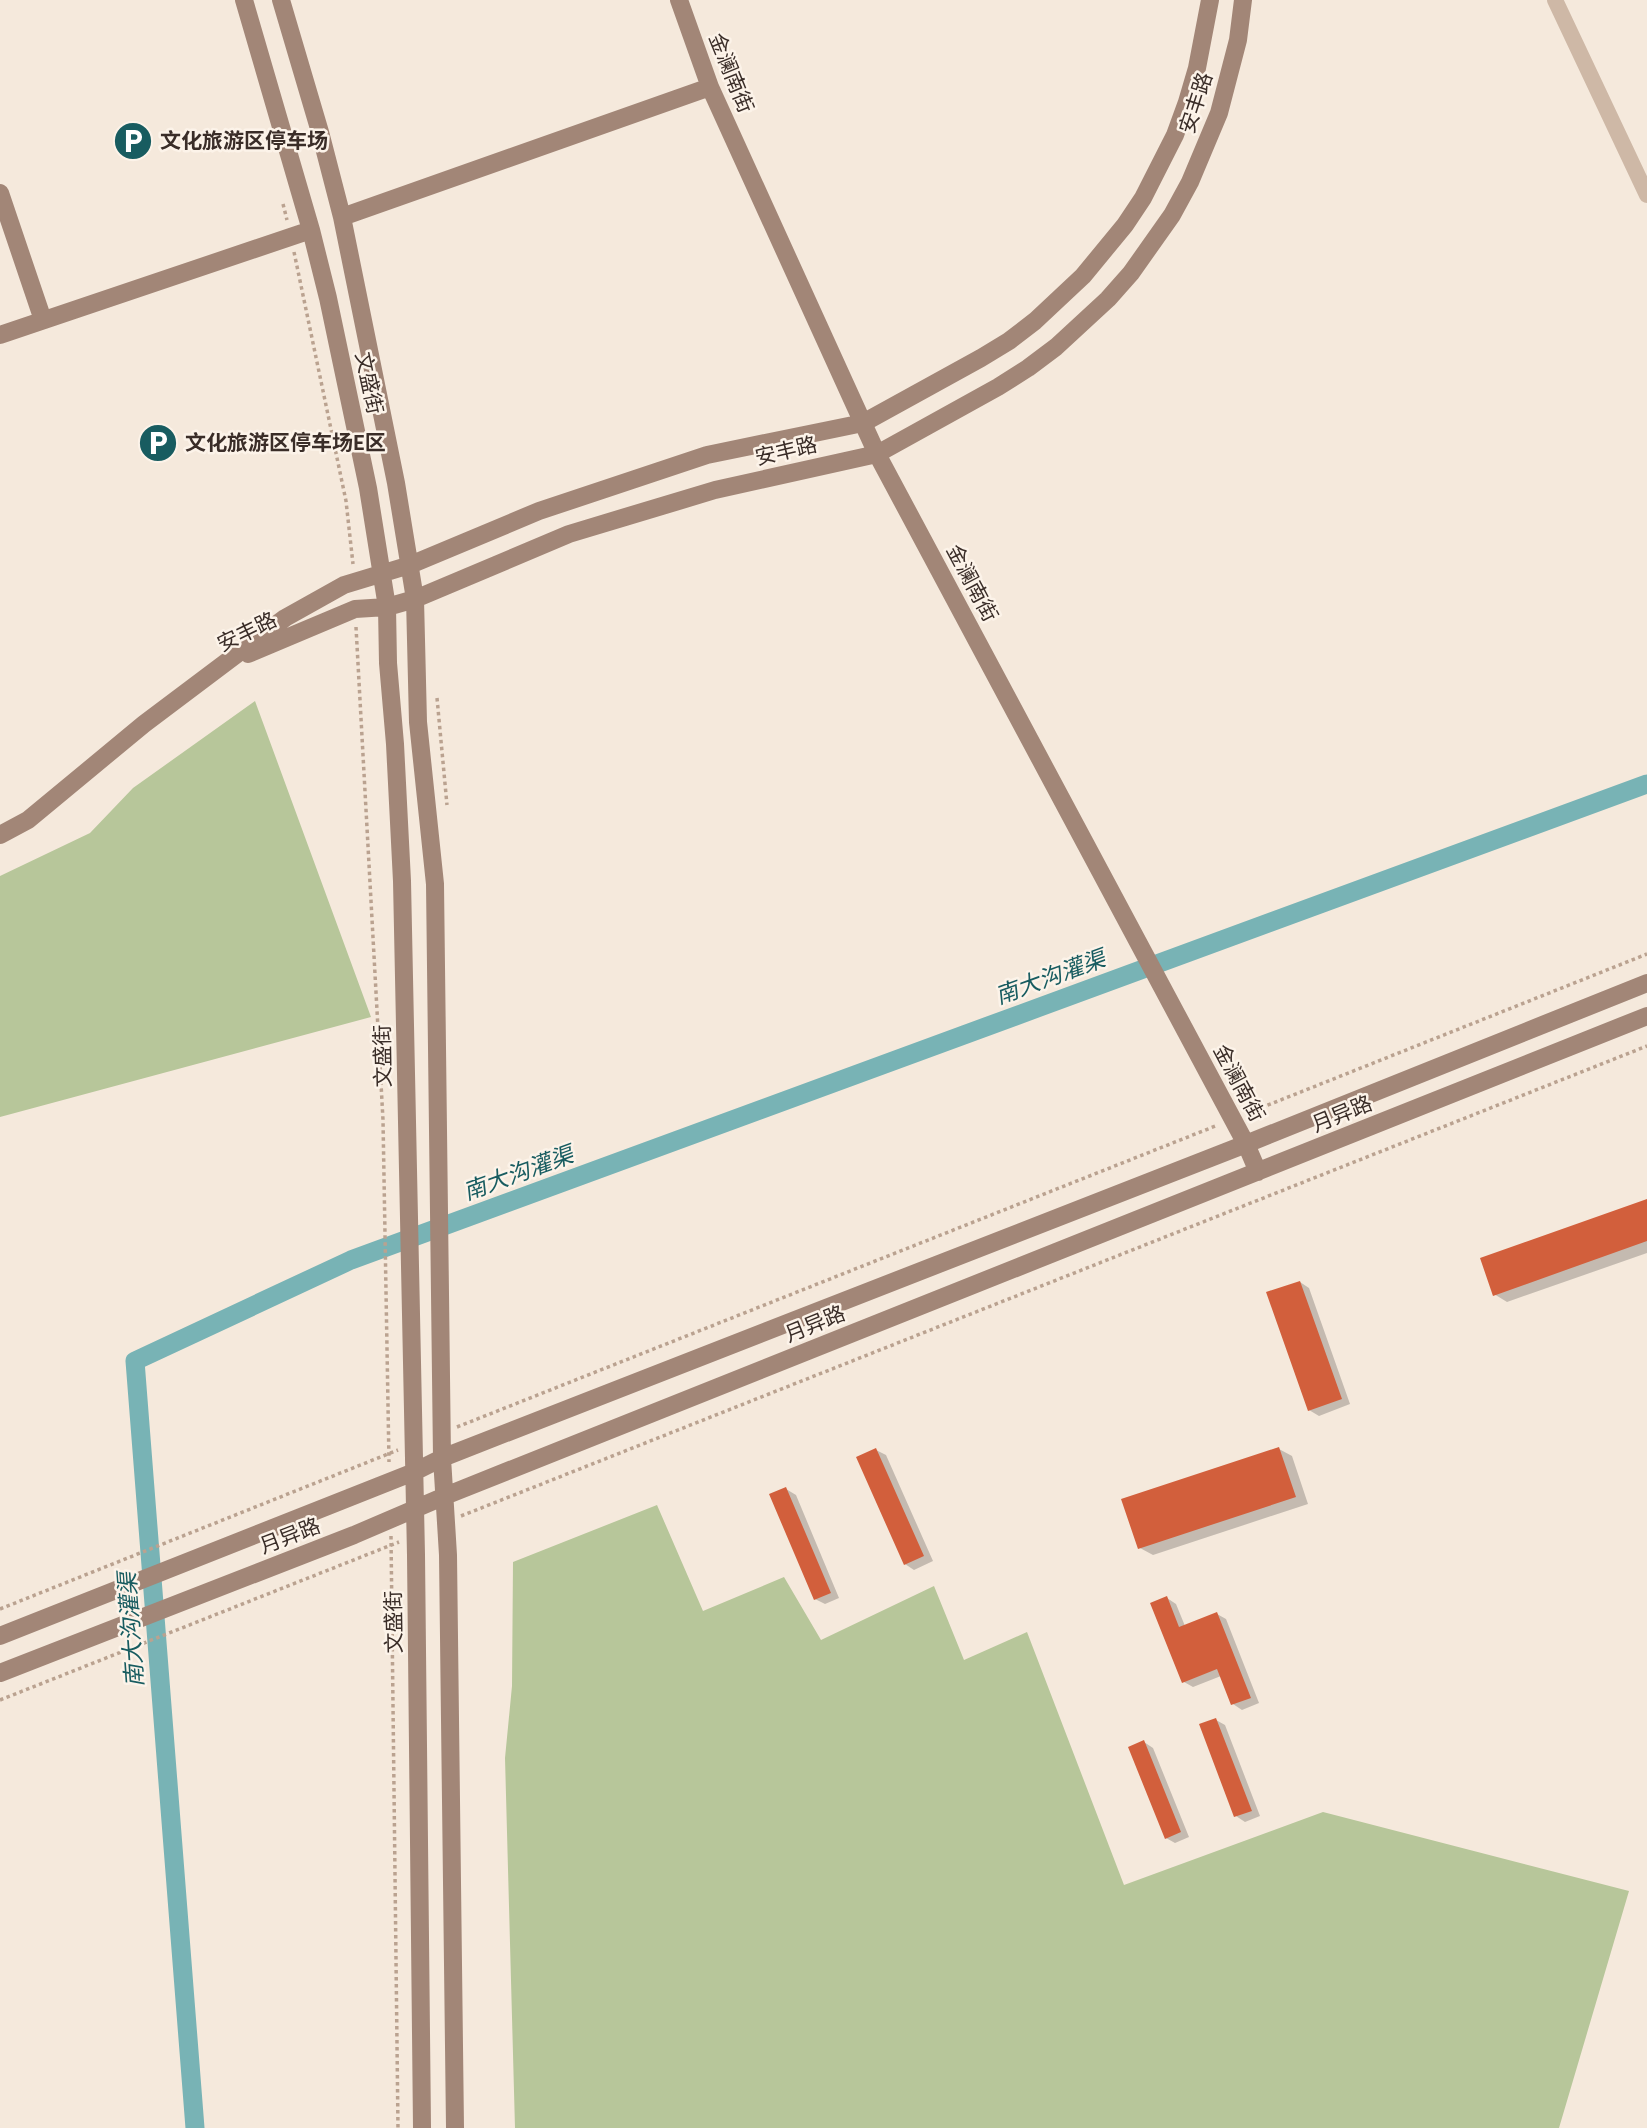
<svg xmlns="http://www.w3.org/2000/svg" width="1647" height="2128" viewBox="0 0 1647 2128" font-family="'Titillium Web','Noto Sans SC',sans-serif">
  <rect width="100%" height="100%" fill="#f5e9dc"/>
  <path fill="#b7c69a" d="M255,701L371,1017L0,1117V876L90,833L133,788Z
    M657,1505L703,1611L784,1577L821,1640L934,1586L964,1660L1027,1632L1124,1885L1323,1812L1629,1891L1559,2128H515L505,1758L512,1686L513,1562Z"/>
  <path fill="#0003" d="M1647,1201V1253L1507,1302L1494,1294Z
    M1300,1282L1309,1288L1350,1404L1319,1416L1309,1410Z
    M1279,1449L1292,1456L1308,1504L1153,1555L1140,1548Z
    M876,1450L886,1455L933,1561L914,1570L905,1564Z
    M786,1489L796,1495L839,1598L825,1604L815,1599Z
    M1167,1598L1176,1604L1185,1626L1217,1614L1226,1619L1259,1703L1242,1710L1233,1704L1221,1676L1193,1687L1184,1682Z
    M1216,1720L1225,1725L1260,1816L1245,1822L1236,1816Z
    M1144,1742L1153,1748L1189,1837L1175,1843L1166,1838Z"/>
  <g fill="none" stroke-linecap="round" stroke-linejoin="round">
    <path stroke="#78b3b5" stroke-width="19" d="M195,2128L135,1361L351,1260L1647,784"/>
  </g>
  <path fill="#d25f3c" d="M1647,1199V1241L1493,1296L1480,1258Z
    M1300,1281L1342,1399L1308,1411L1266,1292Z
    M1279,1447L1296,1497L1138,1549L1121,1499Z
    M876,1448L924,1556L904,1565L856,1457Z
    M786,1487L831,1593L814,1600L769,1494Z
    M1167,1596L1179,1627L1217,1612L1251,1698L1231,1705L1217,1669L1182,1683L1150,1603Z
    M1216,1718L1252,1811L1234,1817L1199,1724Z
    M1144,1740L1181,1832L1165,1839L1128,1747Z"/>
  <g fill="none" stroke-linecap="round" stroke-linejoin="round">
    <path stroke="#baa290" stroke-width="3.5" stroke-dasharray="3.5 3.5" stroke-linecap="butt" d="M283,204L287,220
      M294,252L346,501L353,564
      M356,627L383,1120L389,1462
      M437,698L447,805
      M1248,1113L1647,954
      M457,1427L1218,1125
      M461,1516L1647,1046
      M391,1536L398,2128
      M0,1609L398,1450
      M0,1700L399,1542"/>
    <path stroke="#ceb8a6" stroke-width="16" d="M1555,0L1647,195"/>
    <path stroke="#a28677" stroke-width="18" d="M244,0L311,230L328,298L368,488L387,607L388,663L395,744L402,881L416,1555L422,2128
      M281,0L320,132L342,217L396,483L415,599L418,722L435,884L442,1458L448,1555L455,2128
      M679,0L710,87L877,454L1246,1144L1258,1172
      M0,193L43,320
      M342,217L710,87
      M0,335L311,230
      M248,654L355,609L387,607L415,599L569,534L715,490L877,454L998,387L1028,368L1056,347L1108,299L1131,273L1172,215L1190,182L1219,113L1238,40L1243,0
      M0,835L28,820L144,724L285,618L344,585L410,565L539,511L707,455L863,423L981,358L1009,341L1035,321L1083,276L1125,225L1143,198L1175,135L1187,102L1197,68L1210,0
      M0,1636L414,1472L442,1458L1246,1144L1647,983
      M0,1673L354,1535L445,1496L1647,1016"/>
  </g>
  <defs>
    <g id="parking-disc" transform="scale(2.0125)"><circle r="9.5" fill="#185c60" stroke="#fcf3e9"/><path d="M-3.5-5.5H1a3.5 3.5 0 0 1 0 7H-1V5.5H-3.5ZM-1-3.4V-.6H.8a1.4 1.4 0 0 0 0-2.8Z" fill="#fff"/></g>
  </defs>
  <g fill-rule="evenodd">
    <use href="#parking-disc" x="133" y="141"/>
    <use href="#parking-disc" x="158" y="443"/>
  </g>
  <g text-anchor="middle" stroke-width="5" stroke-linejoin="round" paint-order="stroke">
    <g font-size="21" fill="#3a2d28" stroke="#fcf3e9">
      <text transform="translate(731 73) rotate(68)" y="7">金澜南街</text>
      <text transform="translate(1196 103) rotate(-72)" y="7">安丰路</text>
      <text transform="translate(369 383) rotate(78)" y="7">文盛街</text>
      <text transform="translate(786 451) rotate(-13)" y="7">安丰路</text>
      <text transform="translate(972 583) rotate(62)" y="7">金澜南街</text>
      <text transform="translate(247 632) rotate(-26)" y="7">安丰路</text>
      <text transform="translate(383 1056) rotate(-91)" y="7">文盛街</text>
      <text transform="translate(1239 1083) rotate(62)" y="7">金澜南街</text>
      <text transform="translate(1342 1114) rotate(-22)" y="7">月异路</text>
      <text transform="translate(815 1324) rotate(-22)" y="7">月异路</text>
      <text transform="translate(290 1536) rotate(-21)" y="7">月异路</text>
      <text transform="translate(394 1622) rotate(-91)" y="7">文盛街</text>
    </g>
    <g font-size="21" font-weight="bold" fill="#3a2d28" stroke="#fcf3e9" text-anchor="start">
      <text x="160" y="148">文化旅游区停车场</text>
      <text x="185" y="450">文化旅游区停车场E区</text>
    </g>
    <g font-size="23" font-style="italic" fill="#185c60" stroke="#fcf3e9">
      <text transform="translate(1050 977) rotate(-20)" y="8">南大沟灌渠</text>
      <text transform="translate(518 1173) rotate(-20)" y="8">南大沟灌渠</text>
      <text transform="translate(131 1630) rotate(-94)" y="8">南大沟灌渠</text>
    </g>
  </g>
</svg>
